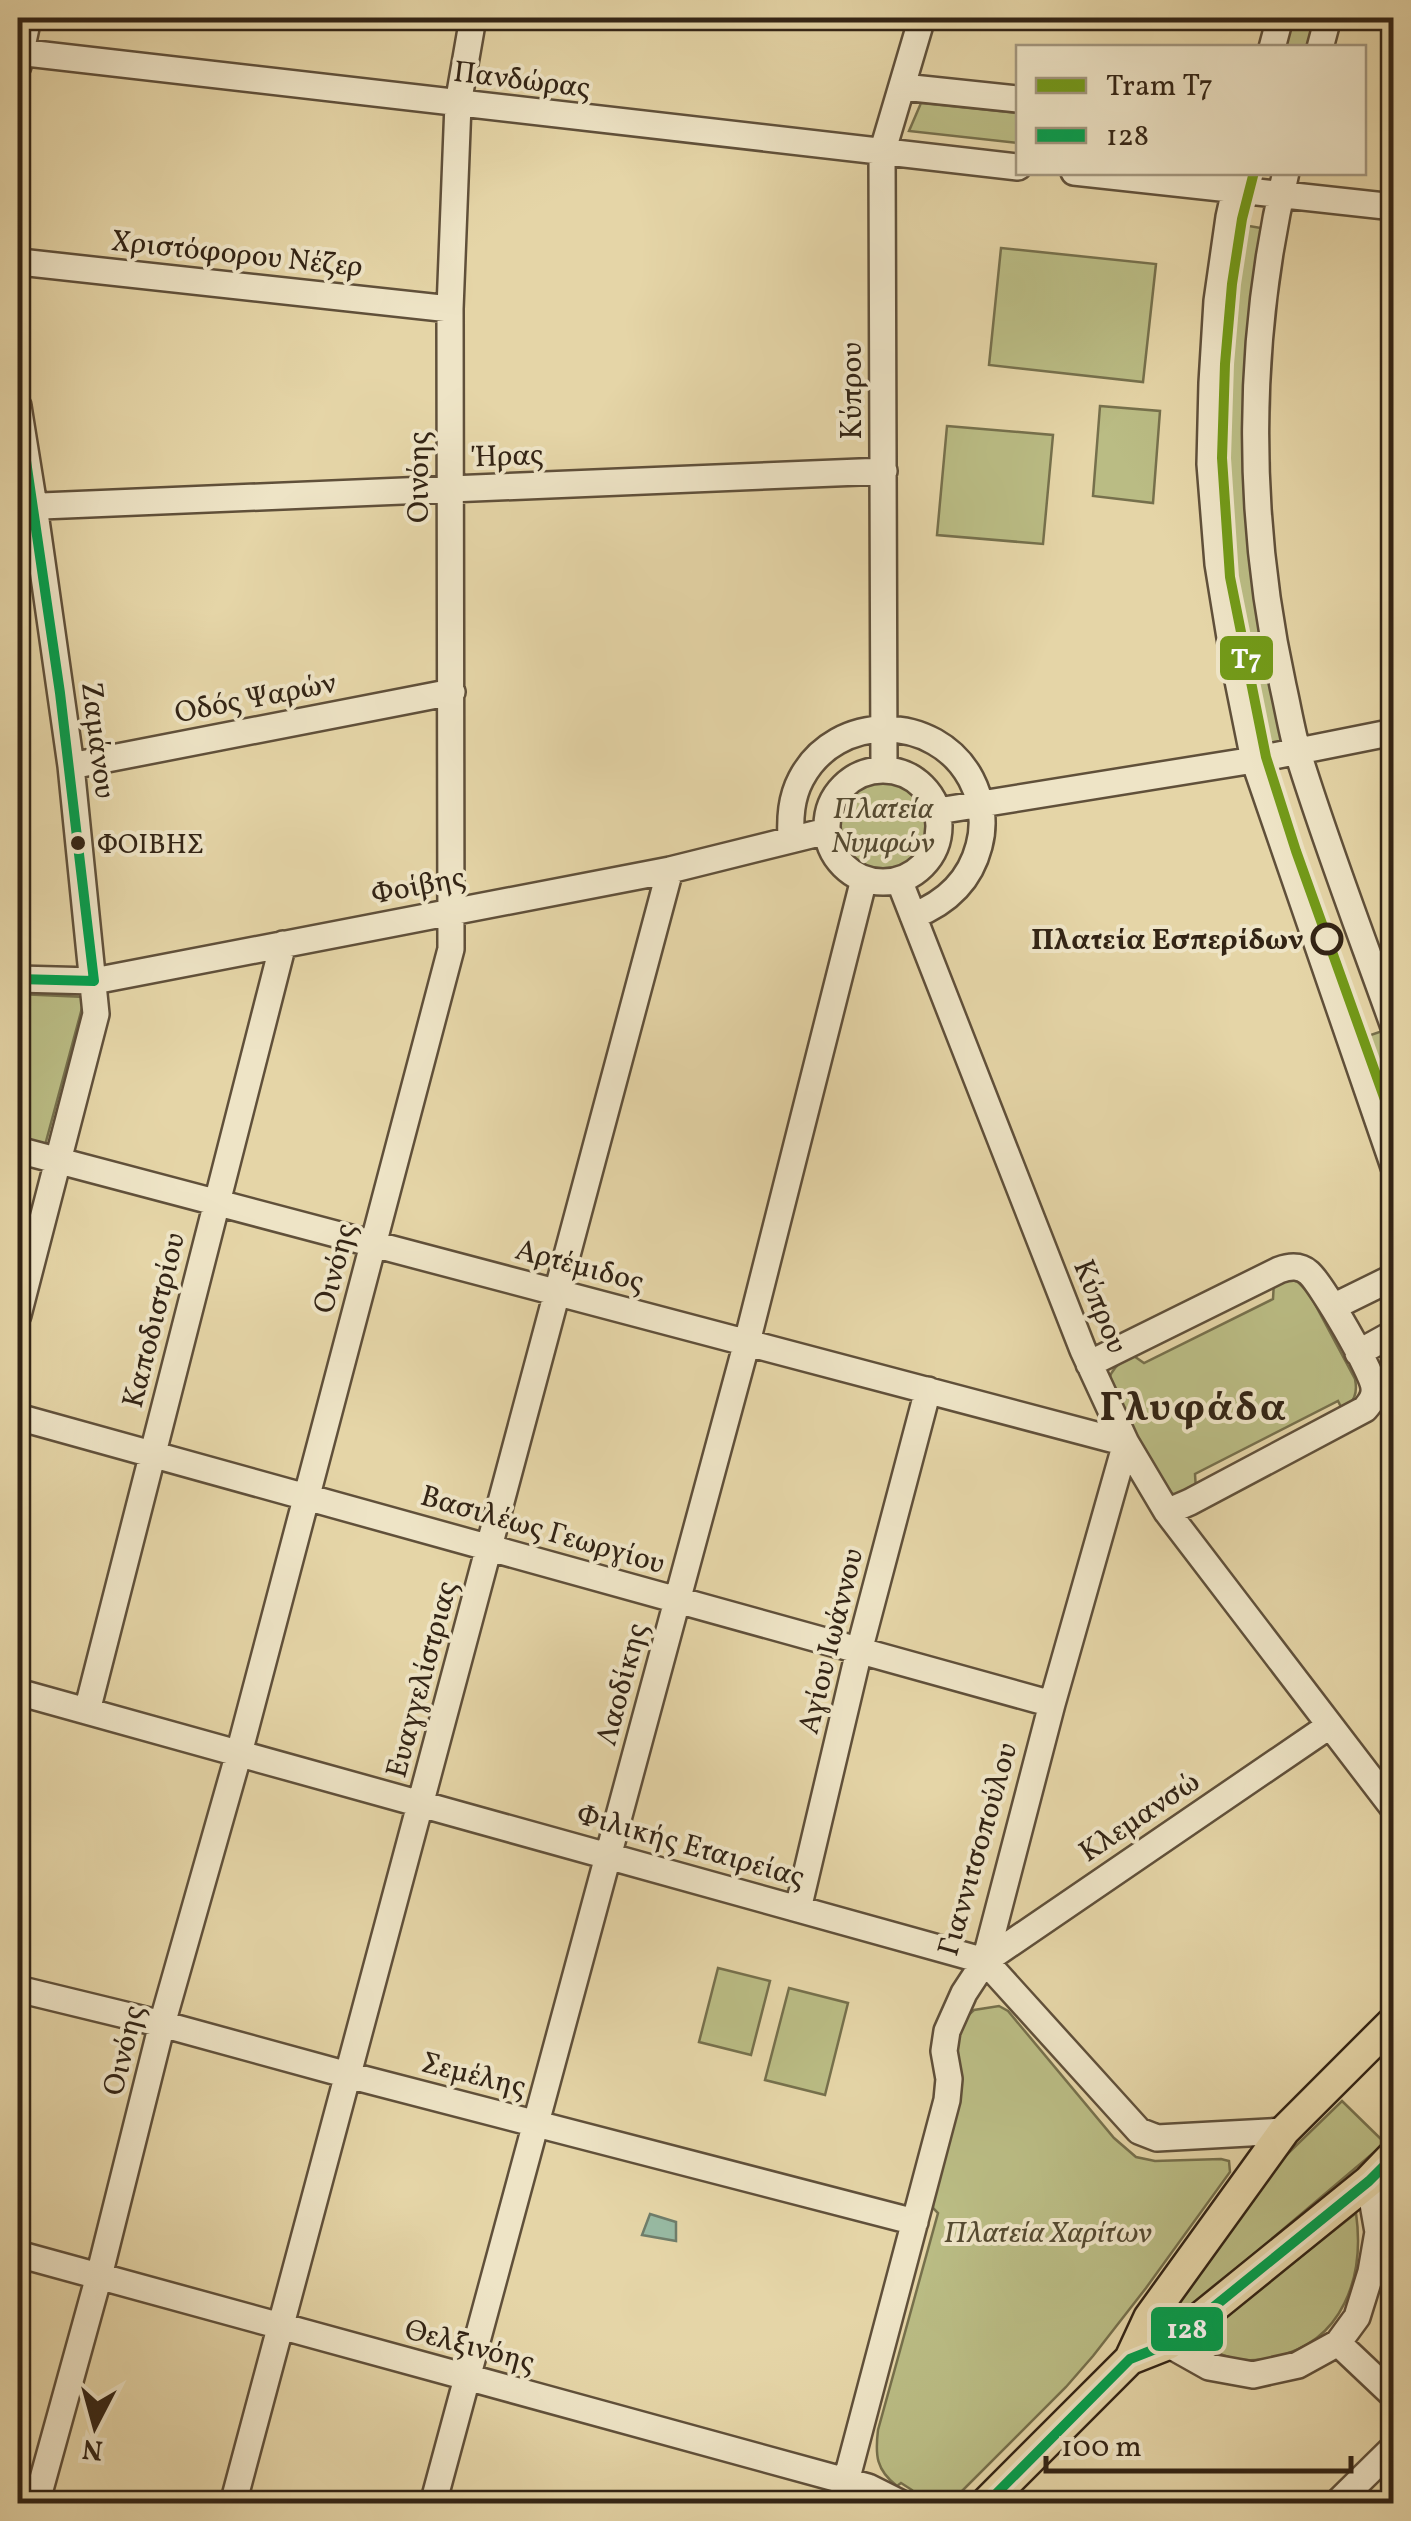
<svg xmlns="http://www.w3.org/2000/svg" width="1411" height="2521" viewBox="0 0 1411 2521" font-family="Vollkorn,serif">
  <rect width="100%" height="100%" fill="#e5d5a7"/>
  <filter id="stains"><feTurbulence type="fractalNoise" baseFrequency=".002" numOctaves="4"/><feColorMatrix values="0 0 0 0 .2 0 0 0 0 .09 0 0 0 0 .02 0 0 0 .5 -.17"/></filter>
  <radialGradient id="worn" r=".72"><stop offset=".6" stop-color="#630" stop-opacity="0"/><stop offset="1" stop-color="#630" stop-opacity=".3"/></radialGradient>
  <path fill="#babc84" stroke="#76704c" stroke-width="2.5" d="M1291,18H1320L1312,47L1284,48Z
    M921,103L1018,113V143L909,131Z
    M1237,224L1267,229L1252,320L1288,741L1260,746L1236,635L1219,488L1221,363Z
    M1001,248L1156,264L1143,382L989,365Z
    M1100,406L1160,411L1153,503L1093,496Z
    M947,426L1053,435L1043,544L937,535Z
    M837 825a46 46 0 1 1 92 0a46 46 0 1 1-92 0Z
    M1285,801L1365,1028L1357,1031L1278,803Z
    M18,994L85,997L44,1149L18,1142Z
    M1388,1029L1394,1045L1393,1136L1359,1039Z
    M1290,1279L1298,1282L1309,1293L1355,1379C1358,1394 1354,1401 1343,1411L1338,1401L1195,1474L1196,1490L1178,1496L1163,1490L1108,1381C1112,1368 1120,1363 1131,1354L1144,1363L1273,1299L1274,1281Z
    M718,1968L770,1981L751,2055L699,2042Z
    M789,1988L848,2003L825,2095L765,2080Z
    M999,2006L1008,2011L1114,2138L1136,2157L1155,2161L1221,2159L1229,2161L1230,2172L1146,2288L1093,2356L1066,2387L955,2498C941,2509 924,2504 911,2496L912,2490L901,2483L897,2486C876,2470 875,2455 878,2430L938,2213L933,2208V2197L952,2052L963,2020L974,2010Z
    M1342,2101L1385,2143L1163,2331L1158,2328L1277,2164Z
    M1356,2213C1365,2277 1343,2342 1275,2357C1242,2365 1222,2358 1196,2340Z"/>
  <path fill="#97b9a2" stroke="#6f7d6a" stroke-width="2.5" d="M650,2214L676,2222V2241L642,2235Z"/>
  <g fill="none" stroke-linecap="round" stroke-linejoin="round">
    <g stroke="#60503a" stroke-width="30">
      <path id="minor" d="M1272,48L1280,18
        M1320,48L1328,18
        M18,52L1018,167
        M18,66L28,18
        M903,87L1018,99
        M1074,172L1394,207
        M1239,172L1229,217L1217,301L1212,383L1210,464L1218,564L1233,656L1254,760L1394,1167
        M1286,172C1246,341 1246,517 1283,686C1288,708 1292,732 1298,753C1326,844 1362,937 1394,1027
        M18,264L29,263L450,309
        M18,406L34,506L71,766L96,1014L18,1315
        M18,507L884,471
        M71,766L452,692
        M884,769L882,153L922,18
        M827 826a56 56 0 1 1 112 0a56 56 0 1 1-112 0Z
        M938,811L1254,760L1394,732
        M791,839C790,818 791,798 801,779C836,712 936,713 971,779C982,800 985,824 979,846C970,881 946,903 913,916
        M899,880L1083,1350L1126,1443L1167,1512L1394,1809
        M18,979L94,981L670,870L827,831
        M18,1150L1126,1443L1052,1704L985,1961L964,1993L947,2031L944,2051L949,2079L947,2100L840,2504
        M1333,1307L1394,1277
        M1358,1353L1394,1333
        M1089,1364L1279,1270C1290,1266 1300,1265 1309,1273C1322,1285 1373,1372 1374,1388C1375,1397 1370,1403 1365,1409L1190,1502L1167,1512
        M18,1417L1052,1704
        M18,1692L985,1961L1139,2131L1157,2138L1284,2131
        M87,1711L283,944
        M798,1909L859,1651L928,1390
        M985,1961L1329,1726
        M18,1989L162,2024L348,2075L915,2222
        M18,2254L846,2481L868,2487L902,2504
        M1338,2343L1394,2396
        M1168,2344L1209,2367L1253,2375L1298,2365L1338,2343L1357,2317L1371,2272L1378,2232L1369,2181
        M36,2504L99,2276L162,2024L239,1753L451,949L450,309L458,104L473,18
        M233,2504L670,870
        M433,2504L747,1342L864,879
        M1336,2504L1394,2447"/>
    </g>
    <g stroke="#332415" stroke-width="35">
      <path id="major" d="M1130,2359L1168,2344L1369,2181L1394,2155
        M985,2504L1130,2359L1149,2318L1284,2131L1394,2021"/>
    </g>
    <use href="#minor" stroke="#eee4c6" stroke-width="25"/>
    <use href="#major" stroke="#e5d5a7" stroke-width="30"/>
    <g stroke="#eee4c6" stroke-width="18">
      <path id="bus-1" d="M18,406L60,693L94,981L18,979
        M986,2504L1130,2359L1168,2344L1369,2181L1394,2156"/>
    </g>
    <use href="#bus-1" stroke="#03a04e" stroke-width="10"/>
    <g stroke="#eee4c6" stroke-width="18">
      <path id="tram-1" d="M1254,172L1242,219L1232,284L1225,364L1222,458L1230,577L1266,757L1296,851L1394,1125"/>
    </g>
    <use href="#tram-1" stroke="#739a19" stroke-width="10"/>
  </g>
  <circle fill="#332415" stroke="#eee4c6" stroke-width="4" cx="78" cy="843" r="9"/>
  <circle fill="#eee4c6" stroke="#332415" stroke-width="5" cx="1327" cy="939" r="14"/>
  <g text-anchor="middle" stroke-width="8" stroke-linejoin="round" paint-order="stroke">
    <g font-size="28" fill="#332415" stroke="#eee4c6" text-anchor="start">
      <text x="97" y="853">ΦΟΙΒΗΣ</text>
    </g>
    <g font-size="30" fill="#332415" stroke="#eee4c6">
      <text transform="translate(522 79) rotate(7)" y="10">Πανδώρας</text>
      <text transform="translate(237 253) rotate(6)" y="10">Χριστόφορου Νέζερ</text>
      <text transform="translate(851 391) rotate(-90)" y="10">Κύπρου</text>
      <text transform="translate(509 455) rotate(-2)" y="10">Ήρας</text>
      <text transform="translate(418 477) rotate(-90)" y="10">Οινόης</text>
      <text transform="translate(255 697) rotate(-11)" y="10">Οδóς Ψαρών</text>
      <text transform="translate(99 740) rotate(83)" y="10">Ζαμάνου</text>
      <text transform="translate(418 885) rotate(-11)" y="10">Φοίβης</text>
      <text transform="translate(580 1265) rotate(15)" y="10">Αρτέμιδος</text>
      <text transform="translate(334 1268) rotate(-75)" y="10">Οινόης</text>
      <text transform="translate(1101 1306) rotate(68)" y="10">Κύπρου</text>
      <text transform="translate(153 1320) rotate(-76)" y="10">Καποδιστρίου</text>
      <text transform="translate(543 1529) rotate(16)" y="10">Βασιλέως Γεωργίου</text>
      <text transform="translate(830 1641) rotate(-76)" y="10">Αγίου Ιωάννου</text>
      <text transform="translate(421 1679) rotate(-75)" y="10">Ευαγγελίστριας</text>
      <text transform="translate(621 1684) rotate(-75)" y="10">Λαοδίκης</text>
      <text transform="translate(1139 1816) rotate(-34)" y="10">Κλεμανσώ</text>
      <text transform="translate(691 1845) rotate(16)" y="10">Φιλικής Εταιρείας</text>
      <text transform="translate(977 1849) rotate(-74)" y="10">Γιαννιτσοπούλου</text>
      <text transform="translate(123 2050) rotate(-76)" y="10">Οινόης</text>
      <text transform="translate(474 2074) rotate(14)" y="10">Σεμέλης</text>
      <text transform="translate(470 2345) rotate(15)" y="10">Θελξινόης</text>
    </g>
    <g font-size="30" font-style="italic" fill="#554a31" stroke="#eee4c6">
      <text x="883" y="818">Πλατεία<tspan x="883" dy="34">Νυμφών</tspan></text>
      <text x="1048" y="2242">Πλατεία Χαρίτων</text>
    </g>
    <g font-size="30" font-weight="bold" fill="#332415" stroke="#eee4c6" text-anchor="end">
      <text x="1303" y="949">Πλατεία Εσπερίδων</text>
    </g>
    <g font-size="40" font-weight="bold" letter-spacing="2.5" fill="#332415" stroke="#eee4c6">
      <text x="1194" y="1420">Γλυφάδα</text>
    </g>
  </g>
  <g stroke="#eee4c6" stroke-width="4">
    <rect x="1218" y="634" width="57" height="48" rx="10" fill="#739a19"/>
    <rect x="1149" y="2305" width="76" height="48" rx="10" fill="#03a04e"/>
  </g>
  <g font-size="28" text-anchor="middle" font-weight="bold" fill="#fff">
    <text x="1246" y="668">Τ7</text>
    <text x="1187" y="2338">128</text>
  </g>
  <rect width="1411" height="2521" fill="none" stroke="#e5d5a7" stroke-width="60"/>
  <rect x="20" y="20" width="1371" height="2481" fill="none" stroke="#332415" stroke-width="5"/>
  <rect x="30" y="30" width="1351" height="2461" fill="none" stroke="#332415" stroke-width="2.5"/>
  <rect x="1016" y="45" width="350" height="130" fill="#eee4c6" stroke="#a3977f" stroke-width="2.5"/>
  <rect x="1036" y="78" width="50" height="15" fill="#739a19" stroke="#a3977f" stroke-width="2.5"/>
  <text x="1106" y="95" font-size="30" fill="#332415">Tram Τ7</text>
  <rect x="1036" y="128" width="50" height="15" fill="#03a04e" stroke="#a3977f" stroke-width="2.5"/>
  <text x="1106" y="145" font-size="30" fill="#332415">128</text>
  <g transform="translate(95 2426) rotate(186)" stroke="#eee4c6" stroke-width="8" paint-order="stroke">
  <path d="M0-8L18 38L0 25L-18 38Z" fill="#332415"/>
  <text y="-15" font-size="28" font-weight="bold" text-anchor="middle" fill="#332415">N</text>
  </g>
  <path d="M1046 2456v15h305v-15" fill="none" stroke="#332415" stroke-width="5"/>
  <text x="1061" y="2456" font-size="30" fill="#332415" stroke="#eee4c6" stroke-width="8" paint-order="stroke">100 m</text>
  <rect width="100%" height="100%" filter="url(#stains)"/>
  <rect width="100%" height="100%" fill="url(#worn)"/>
</svg>
